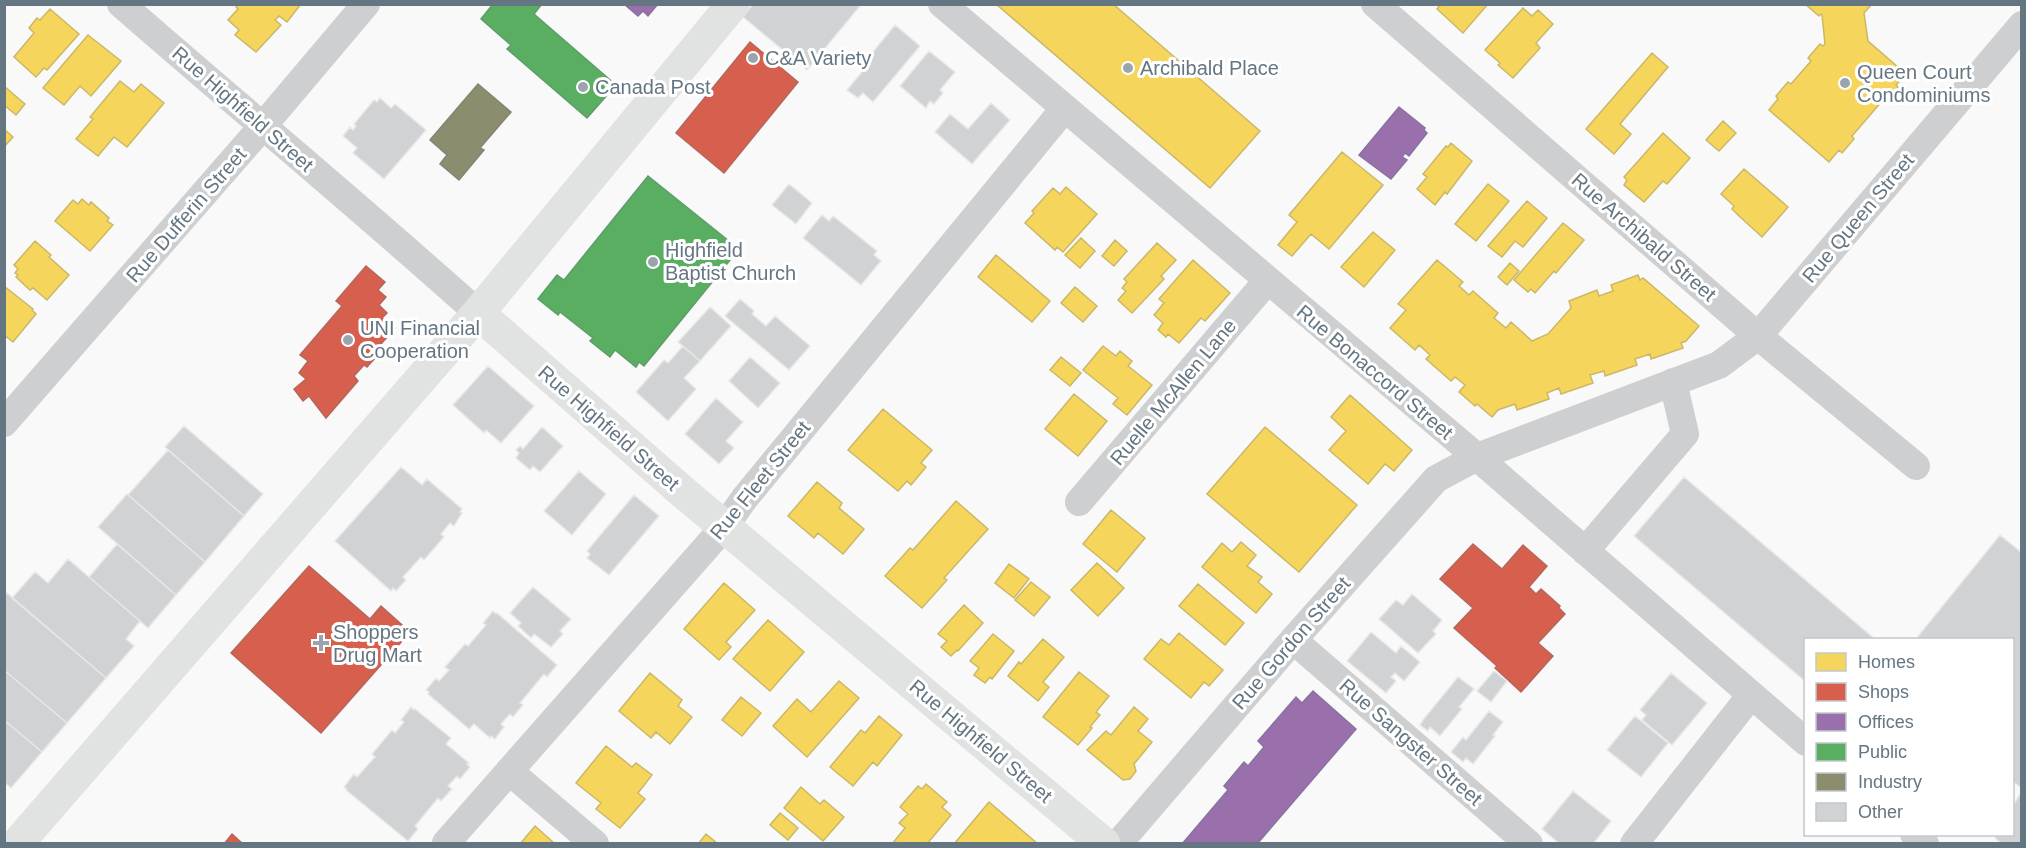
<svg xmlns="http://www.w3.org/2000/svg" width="2026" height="848" viewBox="0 0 2026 848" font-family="Arial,sans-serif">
  <rect width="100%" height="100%" fill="#f9f9f9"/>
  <path fill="#f6d55c" stroke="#cab868" stroke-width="1.5" d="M238,4H301L287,22L279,16L275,20L281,25L256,52L235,35L239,30L228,20L238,9L236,7Z
    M996,4H1113L1260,131L1210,188Z
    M1441,4H1488L1463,33L1437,9Z
    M1805,4H1872L1864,13L1868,41L1906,74L1896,85L1898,87L1886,102L1883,100L1852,136L1854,139L1842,153L1839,150L1829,162L1769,110L1778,99L1776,96L1788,82L1791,84L1811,61L1808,58L1820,44L1823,46L1825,44L1822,15L1821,14L1819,16Z
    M1523,8L1532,16L1538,10L1553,24L1536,43L1540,48L1513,78L1498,65L1500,63L1485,50Z
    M50,9L79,34L47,70L44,68L36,77L14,57L34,33L29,28L37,18L40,20Z
    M88,35L121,61L91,96L80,86L64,105L43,88Z
    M1652,53L1668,67L1620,124L1631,134L1614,154L1586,129Z
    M120,81L134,92L141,84L164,103L127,147L114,137L98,156L76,139L93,119L90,117Z
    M4,86L25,104L16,115L4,105Z
    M1723,121L1736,133L1719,151L1706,140Z
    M4,129L13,137L4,147Z
    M1663,133L1690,158L1667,184L1663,181L1644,202L1624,185L1627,180L1624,177Z
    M1451,143L1472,161L1447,194L1445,192L1435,205L1417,189L1427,177L1423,174L1446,146L1448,147Z
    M1342,152L1383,185L1329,249L1311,234L1292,256L1278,245L1297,222L1289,215Z
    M1744,169L1788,207L1762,237L1738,215L1732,209L1734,206L1721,194Z
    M1488,184L1509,201L1476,241L1455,224Z
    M1066,187L1097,214L1063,252L1057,247L1055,250L1025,223L1034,213L1032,211L1053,188L1060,194Z
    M82,199L89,205L91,202L109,218L107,221L113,225L90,251L55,221L73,200L78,204Z
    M1527,201L1547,218L1523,247L1515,241L1502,257L1488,246Z
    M1563,223L1584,240L1556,273L1554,271L1535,293L1531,289L1528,292L1514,280Z
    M1373,232L1395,250L1364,287L1341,267Z
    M1081,238L1095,251L1080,268L1065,255Z
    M1115,240L1127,251L1114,266L1102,256Z
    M35,241L51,255L49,257L69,275L47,300L33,288L30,290L16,277L18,275L15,273L18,269L14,265Z
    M1157,243L1176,260L1161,276L1164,279L1132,313L1118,300L1126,291L1122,288L1127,282L1124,279Z
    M996,255L1050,301L1032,322L978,277Z
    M1193,260L1230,293L1205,321L1201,318L1179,343L1168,334L1166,337L1158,330L1163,323L1154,315L1164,303L1159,299Z
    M1437,260L1463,282L1459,286L1469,295L1473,291L1498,313L1494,318L1506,328L1511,322L1532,341L1548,334L1571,308L1569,301L1597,290L1599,296L1613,291L1611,285L1638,275L1640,280L1643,278L1699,326L1686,341L1681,343L1683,348L1651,359L1650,354L1635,359L1637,365L1605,376L1604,371L1590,375L1593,383L1561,394L1559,388L1547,393L1549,399L1517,410L1515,404L1498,410L1492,417L1477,404L1475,406L1459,392L1465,385L1455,377L1451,381L1426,359L1430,355L1419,345L1415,350L1390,328L1406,310L1398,304Z
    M1510,263L1519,271L1507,285L1498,277Z
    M4,286L33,309L32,310L36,314L13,342L4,335Z
    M1075,287L1097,306L1083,322L1061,303Z
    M1103,346L1116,356L1120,351L1132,361L1128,366L1152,385L1127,415L1113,404L1118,398L1083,370Z
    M1061,357L1081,373L1070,386L1050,370Z
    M1074,394L1107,421L1078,456L1045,429Z
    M1350,395L1412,450L1394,471L1385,464L1368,484L1329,450L1346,431L1331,417Z
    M883,409L932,450L921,463L926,467L911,485L907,481L898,491L848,450Z
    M1265,427L1357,505L1299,572L1207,494Z
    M817,482L842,503L839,508L864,529L843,554L818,533L814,538L788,516Z
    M956,501L988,529L944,578L947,580L922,608L885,576L910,548L913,550Z
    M1111,510L1145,538L1117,572L1083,544Z
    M1241,542L1256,555L1247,566L1262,577L1258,582L1272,594L1256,613L1202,567L1222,543L1232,552Z
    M1097,563L1124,588L1098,616L1071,590Z
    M1009,564L1029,579L1014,598L995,583Z
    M1031,582L1050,597L1034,616L1015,600Z
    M724,583L755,610L726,642L731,647L719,660L684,629Z
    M1198,584L1244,623L1225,645L1179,606Z
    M964,605L983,623L958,651L957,650L951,656L941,647L947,641L938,634Z
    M768,620L804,652L770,691L733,659Z
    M1179,633L1223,670L1209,686L1204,682L1191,698L1144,659L1161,639L1169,645Z
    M993,634L1014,651L992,679L990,677L985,683L974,675L979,668L970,661Z
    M1043,639L1064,657L1043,682L1049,687L1038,701L1008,676L1019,662L1021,664Z
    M1079,672L1109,696L1096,712L1100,715L1090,727L1092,728L1078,745L1043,717Z
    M650,673L682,700L678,706L692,717L670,744L656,732L651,738L619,711Z
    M839,681L859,698L807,757L773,726L797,699L811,712Z
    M741,697L761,713L742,736L722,720Z
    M1134,707L1148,719L1138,731L1152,742L1134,764L1136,771L1130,779L1123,780L1087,750L1106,731L1111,735Z
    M879,716L902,735L877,766L873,762L853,786L830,767L861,730L865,733Z
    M606,746L632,767L636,763L652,775L638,793L645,799L620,828L596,809L601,803L576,783Z
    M926,784L947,802L942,807L951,815L927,844H892L905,828L899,823L908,814L900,807L918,786L922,789Z
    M801,787L820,804L824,800L844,817L823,841L784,808Z
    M989,802L1038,844H954Z
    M780,813L798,828L788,840L770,825Z
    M535,826L555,844H520Z
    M706,834L718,844H698Z"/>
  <path fill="#d6604d" stroke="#b4675d" stroke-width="1.5" d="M750,42L798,82L724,173L676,133Z
    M366,266L385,282L378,290L386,297L379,305L387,313L382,318L395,328L374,352L377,356L367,367L364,365L354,376L358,381L326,418L309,396L303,401L294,389L306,379L299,373L308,361L300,355L342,306L336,301Z
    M1473,544L1502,569L1523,545L1547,566L1529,587L1536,594L1541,589L1560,606L1559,608L1565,614L1538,643L1553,656L1521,692L1495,668L1497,666L1454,628L1473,608L1440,579Z
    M309,566L370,619L381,606L410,632L321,733L231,653Z
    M232,834L243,844H224Z"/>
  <path fill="#9970ab" stroke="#89729f" stroke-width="1.5" d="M624,4H658L648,16L643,11L638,16Z
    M1399,107L1425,128L1424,130L1427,133L1409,156L1405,153L1402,157L1407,160L1391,179L1359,155Z
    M1313,691L1356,729L1257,844H1182L1228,790L1224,786L1244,762L1248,766L1264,747L1258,741L1296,697L1302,703Z"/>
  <path fill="#5aae61" stroke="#5d9d6b" stroke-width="1.5" d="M493,4H542L534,14L616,85L587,118L507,49L511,45L481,19Z
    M648,176L739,249L644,366L639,362L636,367L615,350L610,357L590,341L593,338L560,312L558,315L538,299L557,275L564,280Z"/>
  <path fill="#8c8c6e" stroke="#808574" stroke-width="1.5" d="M478,84L511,112L480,148L484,150L459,180L440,164L447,155L430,140Z"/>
  <path fill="#d0d2d3" stroke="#e8e8e8" stroke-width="1.5" d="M753,4H859L860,6L807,70L743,17Z
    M895,25L920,46L873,102L863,93L858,98L847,90L866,67L863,64Z
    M929,51L955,72L940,90L943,93L934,104L930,101L926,108L900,86Z
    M380,98L391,108L395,104L426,130L384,179L353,153L357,148L343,136L350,127L353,130L356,126L354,124L374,100L377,102Z
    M991,103L1010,120L972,164L935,132L950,114L968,129Z
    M789,184L812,203L796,224L772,205Z
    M822,215L829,221L833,216L877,251L874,255L881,261L861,285L803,238Z
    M740,299L754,311L752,314L766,326L775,316L810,346L789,370L725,316Z
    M710,307L731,326L700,361L678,342Z
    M683,346L700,361L684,378L696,389L668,421L636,392L664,360L668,363Z
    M750,357L780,383L758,408L729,381Z
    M488,366L534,406L501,443L486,430L484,433L453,405Z
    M716,398L743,422L726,441L734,448L719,464L685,434Z
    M184,426L263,494L244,516L165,447Z
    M542,427L563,446L540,472L533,466L530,470L516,458L519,453L516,450L520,446L523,449Z
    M168,450L244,516L205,562L128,495Z
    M401,467L422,485L427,479L462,509L460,512L462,513L454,526L450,523L441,534L444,537L424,560L421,557L403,577L406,580L396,591L393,588L391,591L335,541Z
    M579,471L606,494L572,535L544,511Z
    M1684,477L1876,640H1806V682L1634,536Z
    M127,494L205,562L176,595L98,527Z
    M634,495L659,516L609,575L587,558L590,554L587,551Z
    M2000,535L2022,553V788L2012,781V640H1915Z
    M117,544L176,595L148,628L89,577Z
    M68,559L140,621L126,639L134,646L106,678L12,598L35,572L48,583Z
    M533,587L571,619L560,631L563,634L551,647L534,634L531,638L518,626L521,623L510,613Z
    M7,593L106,678L67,723L4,670V596Z
    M1412,594L1442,620L1433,631L1436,634L1418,653L1379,619L1396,600L1403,605Z
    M493,611L496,614L497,613L557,665L547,677L544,674L520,703L523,705L513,717L510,714L501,724L504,727L495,739L491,736L490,738L474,724L469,729L428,694L429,692L426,690L436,678L439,681L449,670L445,667L465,644L468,646L486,625L483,623Z
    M1371,632L1396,653L1401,646L1420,662L1404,681L1395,673L1391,677L1396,681L1386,693L1347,661Z
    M4,670L67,723L42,752L4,720Z
    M1494,671L1507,681L1491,702L1477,691Z
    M1671,673L1707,703L1672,745L1642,720L1646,715L1640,710Z
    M1458,677L1474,689L1459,707L1462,709L1440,736L1430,727L1428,731L1420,725L1423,720Z
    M411,707L414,710L415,709L451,738L446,744L469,763L467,764L470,767L460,779L457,776L448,786L452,789L441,801L438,798L415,826L418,829L408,841L346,790L347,789L344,787L354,774L357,777L375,757L372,754L392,730L395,733L404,722L401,720Z
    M1489,711L1503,722L1493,735L1495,736L1473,764L1466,758L1463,762L1451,752L1463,737L1466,740Z
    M1635,716L1668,743L1641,777L1607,750Z
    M4,720L42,752L11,788L4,782Z
    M1573,791L1611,821L1593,844H1560L1542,829Z
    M2022,791V844H2002L1995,838L1997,834H2012V807Z"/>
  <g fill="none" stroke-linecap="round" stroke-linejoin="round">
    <path stroke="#cecfd0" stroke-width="28" d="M121,4C240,108 361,208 478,313
      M942,4L1477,457L1806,742
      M1375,4L1758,336L1916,466
      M4,423L262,127L366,4
      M1079,502L1267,281
      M1585,551L1685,434L1673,382
      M1293,640L1529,844
      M509,771L595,844
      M1914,834L1925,844
      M446,843L725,526L744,499L1064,109
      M1118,844L1293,640L1436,479L1477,457L1719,365L1758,336L2022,25
      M1634,844L1751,695"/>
    <path stroke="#e1e2e2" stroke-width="33" d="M478,313L684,493L1104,844
      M17,844L478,313L733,4"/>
  </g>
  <g fill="#99a4ac" stroke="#fff" stroke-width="2">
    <circle cx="753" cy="58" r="6"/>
    <circle cx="1128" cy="68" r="6"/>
    <circle cx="1845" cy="83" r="6"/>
    <circle cx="583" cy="87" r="6"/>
    <circle cx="653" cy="262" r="6"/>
    <circle cx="348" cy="340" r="6"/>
    <path d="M318 634h6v6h6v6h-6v6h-6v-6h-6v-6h6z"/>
  </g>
  <g text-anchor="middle" stroke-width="6" stroke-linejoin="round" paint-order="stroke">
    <g font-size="20" fill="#657683" stroke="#fff" text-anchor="start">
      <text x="765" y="65">C&amp;A Variety</text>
      <text x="1140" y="75">Archibald Place</text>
      <text x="1857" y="79">Queen Court<tspan x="1857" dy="23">Condominiums</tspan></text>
      <text x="595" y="94">Canada Post</text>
      <text x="665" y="257">Highfield<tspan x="665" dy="23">Baptist Church</tspan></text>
      <text x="360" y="335">UNI Financial<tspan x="360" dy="23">Cooperation</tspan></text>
      <text x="333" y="639">Shoppers<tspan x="333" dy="23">Drug Mart</tspan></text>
    </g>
    <g font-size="20" fill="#657683" stroke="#fff">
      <text transform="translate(243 109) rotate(41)" y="7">Rue Highfield Street</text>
      <text transform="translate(186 215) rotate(-49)" y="7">Rue Dufferin Street</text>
      <text transform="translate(1858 218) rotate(-50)" y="7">Rue Queen Street</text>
      <text transform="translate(1644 237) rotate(41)" y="7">Rue Archibald Street</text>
      <text transform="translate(1375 372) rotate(40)" y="7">Rue Bonaccord Street</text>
      <text transform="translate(1173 392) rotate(-50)" y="7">Ruelle McAllen Lane</text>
      <text transform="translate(609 428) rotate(41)" y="7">Rue Highfield Street</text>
      <text transform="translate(760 480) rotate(-51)" y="7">Rue Fleet Street</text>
      <text transform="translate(1291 643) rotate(-49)" y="7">Rue Gordon Street</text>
      <text transform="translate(981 741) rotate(40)" y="7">Rue Highfield Street</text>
      <text transform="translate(1411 742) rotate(41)" y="7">Rue Sangster Street</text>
    </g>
  </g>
  <rect width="2026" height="848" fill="none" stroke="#657683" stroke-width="12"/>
  <rect x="1804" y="638" width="210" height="198" fill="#ffffff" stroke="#c1c8cd" stroke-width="1.5"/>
  <rect x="1816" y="653" width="30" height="18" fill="#f6d55c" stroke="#c1c8cd" stroke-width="1.5"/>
  <text x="1858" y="668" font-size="18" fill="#657683">Homes</text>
  <rect x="1816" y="683" width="30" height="18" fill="#d6604d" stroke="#c1c8cd" stroke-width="1.5"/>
  <text x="1858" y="698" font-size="18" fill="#657683">Shops</text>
  <rect x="1816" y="713" width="30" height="18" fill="#9970ab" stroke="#c1c8cd" stroke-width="1.5"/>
  <text x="1858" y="728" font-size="18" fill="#657683">Offices</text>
  <rect x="1816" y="743" width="30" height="18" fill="#5aae61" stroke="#c1c8cd" stroke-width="1.5"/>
  <text x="1858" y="758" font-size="18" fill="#657683">Public</text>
  <rect x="1816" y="773" width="30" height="18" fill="#8c8c6e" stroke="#c1c8cd" stroke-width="1.5"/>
  <text x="1858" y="788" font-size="18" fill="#657683">Industry</text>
  <rect x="1816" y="803" width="30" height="18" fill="#d0d2d3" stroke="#c1c8cd" stroke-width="1.5"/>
  <text x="1858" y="818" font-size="18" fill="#657683">Other</text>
</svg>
